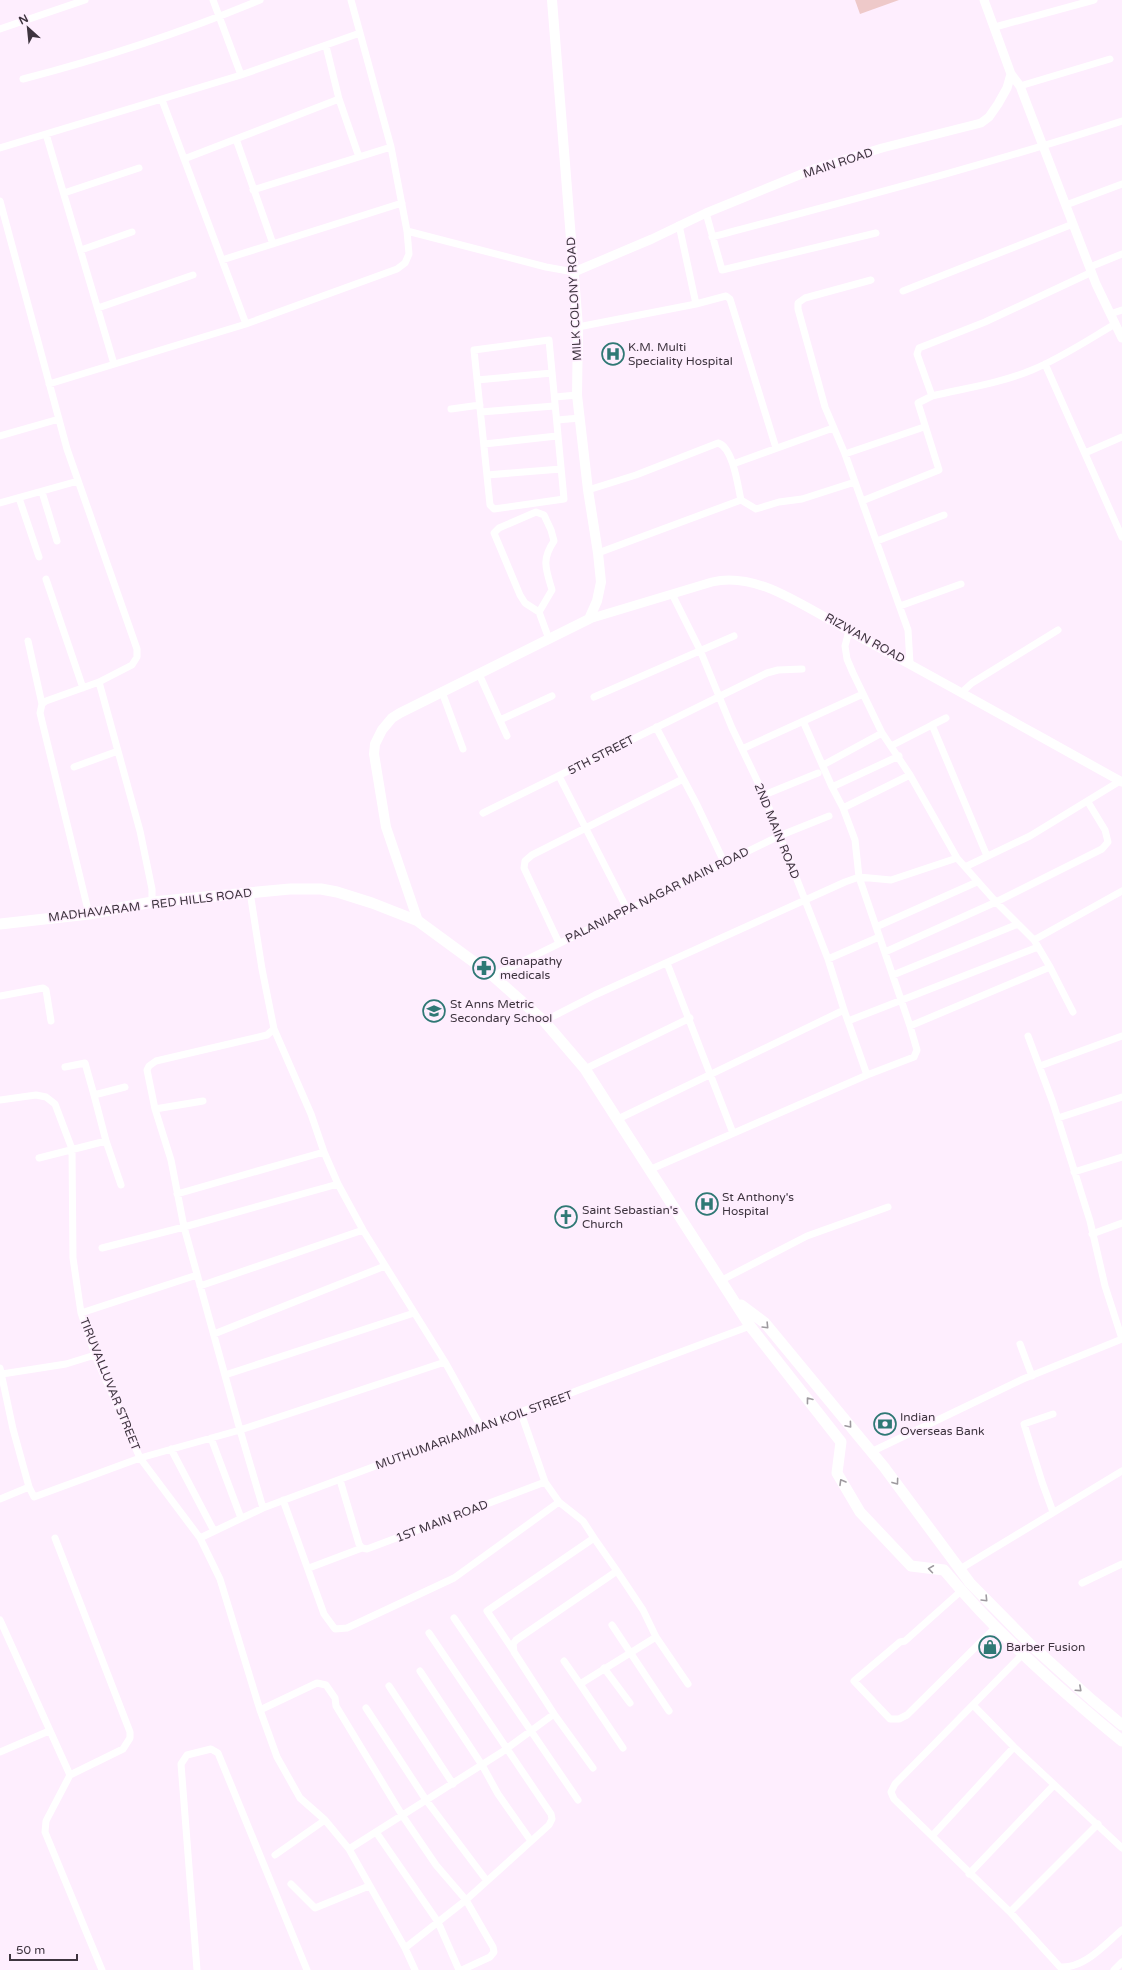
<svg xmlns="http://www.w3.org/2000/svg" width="1122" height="1970" viewBox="0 0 1122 1970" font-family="'Varela Round',sans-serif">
  <rect width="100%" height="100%" fill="#feeefe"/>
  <path fill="#eec9c9" d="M855,0H899L860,14Z"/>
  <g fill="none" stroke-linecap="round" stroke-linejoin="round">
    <path stroke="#fff" stroke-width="7" d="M213,0L241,75
      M351,0L360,33
      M995,27L1094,0
      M0,29L85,0
      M23,79C104,58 183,32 260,0
      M1020,86L1110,59
      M339,99L359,157
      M162,100L246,324
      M46,134L114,364
      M236,139L273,244
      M0,148L241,75L360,33L391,147L407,231L409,254L405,263L397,269L246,324L49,384
      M184,159L339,99L326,46
      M253,190L391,147
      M64,193L139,168
      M0,201L67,449L137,649V657L132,665L99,682L140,831L152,889V902
      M1066,205L1122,184
      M706,213L722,270L876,233
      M679,225L696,304
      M407,231L546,267L574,272
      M712,237C850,200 987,165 1122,121
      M81,250L132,232
      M222,260L402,203
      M1090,267L1122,254
      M1092,272L985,322L919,348L917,354L932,396C966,388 1001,383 1032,370C1061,358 1088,340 1115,324
      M871,280L805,298L798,303V309L825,407L845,454L908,630L910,663
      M903,291L1073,224
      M98,308L193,275
      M1110,314L1122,310
      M578,327L696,304L726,296L730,299L776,448
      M549,340L564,499L494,509L490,505L474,350Z
      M1045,364L1122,537
      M477,380L552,373
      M555,397L577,395
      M451,409L480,405
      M481,412L554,406
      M557,420L580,418
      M0,436L59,419
      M484,444L557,436
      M1085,453L1122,437
      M845,454L924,427
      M733,464L833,428
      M487,475L561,469
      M588,490L636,475L718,443C733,447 738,487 741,500
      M42,492L57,541
      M19,498L39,557
      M862,501L939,470L918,403L932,396
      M0,503L78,481
      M877,541L944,515
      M598,553L741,500L756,509L779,502L802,499L855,482
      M46,579L83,688
      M672,594L700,650L732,728L764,795L828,959L844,1010L867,1075
      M900,606L961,584
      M539,612L552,590C546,569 541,560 554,541L551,530L544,515L536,512L499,528L494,533L520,595L525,603L539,612L549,639
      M849,631L845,646L847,659L853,673L882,733L910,775
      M28,641L42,704
      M479,674L507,736
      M442,692L463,749
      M961,693L972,683L1058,630
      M594,697L734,636
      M500,720L552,696
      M803,721L832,787L843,808L855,840L859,877L910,1026L1050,967
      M932,725L946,718
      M656,727L697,805L724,862
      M891,746L932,725L987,856
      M742,749L863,694
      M823,765L882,733
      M74,767L118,751
      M559,776L627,909
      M832,787L899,756
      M764,795L818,773
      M843,808L910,775L957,858L996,902L1034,940L1050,967L1073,1012
      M483,813L767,673L778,670L802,669
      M965,867L1030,836L1120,781
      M89,914L40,713L42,704L46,701L99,682
      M876,927L977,882
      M1034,940L1122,891
      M559,943L524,868L525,861L532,855L683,779
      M885,952L996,902L1102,849L1108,842L1105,830L1088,802
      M828,959L879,937
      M667,963L733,1133
      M893,975L1018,924
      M493,976L779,836L829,816
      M0,996L43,988L46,990L51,1021
      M544,1021L595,995L845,882L859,877L891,880L957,858
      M848,1021L1038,947
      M274,1029L311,1114L324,1152
      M1040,1066L1122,1036
      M65,1067L85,1063L94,1095
      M585,1069L690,1018
      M0,1100L36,1095L46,1097L55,1104L72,1149L73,1258L81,1313L95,1355L140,1458L200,1538L220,1579L260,1710L277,1757L300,1798L325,1820L349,1849L405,1948L466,1900L549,1825L552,1819L551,1814L429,1633
      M203,1101L155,1109L147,1070L149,1066L156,1061L267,1035L274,1029L262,969L250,892
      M1058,1118L1122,1097
      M618,1119L844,1010
      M106,1141L94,1095L125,1087
      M39,1158L106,1141L121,1185
      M649,1170L867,1075L914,1057L917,1050L910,1026
      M1074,1172L1122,1157
      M177,1194L324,1152L338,1184
      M1092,1234L1122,1223
      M102,1248L184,1227L338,1184L363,1230L445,1362L240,1430L184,1227L171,1160L155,1109
      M722,1280L807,1236L888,1207
      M200,1286L363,1230
      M81,1313L197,1275
      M214,1334L385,1266
      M1020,1344L1032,1376
      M445,1362L481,1427
      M0,1368L13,1429L29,1487L34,1497L140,1458L240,1430L263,1508
      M2,1374L66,1364L95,1355
      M225,1375L414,1313
      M1053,1414L1024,1424L1042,1482L1053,1512
      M211,1438L241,1518
      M171,1449L214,1531
      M871,1452L1023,1379L1122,1339L1105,1286L1090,1221L1053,1103L1028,1036
      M340,1480L359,1544L362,1548L367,1549L545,1482
      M0,1499L29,1487
      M283,1500L324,1614L335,1629L347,1628L454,1578L559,1502L545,1482L521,1413
      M559,1502L583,1521L594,1538
      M55,1538L130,1732V1738L123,1749L70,1775
      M200,1538L263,1508L750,1326
      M309,1568L362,1548
      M960,1569L1122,1471
      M1082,1583L1122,1564
      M961,1591L905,1641L900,1642L854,1681L890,1719H899L907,1715L996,1627
      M454,1618L578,1800
      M0,1620L70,1775L46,1821L45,1832L102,1970
      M612,1625L669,1711
      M513,1650L487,1611L594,1538L617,1571
      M1023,1654L895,1784L891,1792L894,1799L1010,1912L1060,1967C1084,1969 1104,1945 1122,1930
      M564,1661L580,1684
      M604,1668L630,1703
      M420,1671L482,1765L498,1794L531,1841
      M389,1686L453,1784
      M973,1705L1014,1747L1122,1848
      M366,1708L426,1800L487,1881
      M260,1710L317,1683L326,1685L335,1698L336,1706L402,1815L436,1865L466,1900L493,1947L494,1952L490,1957L462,1970
      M554,1714L514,1652L513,1644L516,1640L617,1571L643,1610L656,1637
      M623,1748L580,1684L656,1637L688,1684
      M0,1752L49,1731
      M376,1832L438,1922L459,1970
      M932,1836L1014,1747
      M349,1849L502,1752L554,1714L593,1768
      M275,1855L325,1820
      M969,1874L1054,1785
      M291,1884L315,1908L369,1886
      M1010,1912L1098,1824
      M405,1948L415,1970
      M197,1970L181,1764L187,1755L211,1749L218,1753L307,1970
      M1114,1970L1122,1962"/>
    <path stroke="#fff" stroke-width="9" d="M1011,74L1020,86L1096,284L1122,338
      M574,272L652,239L706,213L814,169L882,148L981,123L989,117L998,104L1007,88L1011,74L984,0
      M589,619L712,582C732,577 751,581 771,589C804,603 835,624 867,641C952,687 1037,735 1122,782"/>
    <path stroke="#fff" stroke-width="10" d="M418,921L386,827L374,754L375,744L382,730L392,718L400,713L589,619L597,601L601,582L598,553L588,490L577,395L578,327L552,0"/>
    <path stroke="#fff" stroke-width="11" d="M0,924L89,914L152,902L290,889H321L337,892L372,903L418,921L493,976L544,1021L585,1069L750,1326L841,1442L837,1473L860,1512L911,1566L944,1570C996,1633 1059,1689 1122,1741
      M741,1305L765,1323L884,1467L970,1583L1031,1645L1092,1700L1122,1725"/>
  </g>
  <defs><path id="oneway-chevron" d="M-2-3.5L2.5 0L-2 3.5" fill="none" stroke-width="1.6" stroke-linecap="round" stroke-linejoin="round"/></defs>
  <g stroke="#9e9a9f">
    <use href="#oneway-chevron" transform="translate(766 1326) rotate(46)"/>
    <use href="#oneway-chevron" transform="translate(809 1400) rotate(-128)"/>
    <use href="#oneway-chevron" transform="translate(849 1425) rotate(50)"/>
    <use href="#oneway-chevron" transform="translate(842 1482) rotate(-120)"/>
    <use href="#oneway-chevron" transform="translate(896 1482) rotate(54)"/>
    <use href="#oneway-chevron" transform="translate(931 1569) rotate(-172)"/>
    <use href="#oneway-chevron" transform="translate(985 1599) rotate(46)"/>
    <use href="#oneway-chevron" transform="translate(1079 1689) rotate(42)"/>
  </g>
  <defs>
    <g id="hospital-ring" transform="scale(1.15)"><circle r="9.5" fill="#feeefe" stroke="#2f7875" stroke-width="1.5"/><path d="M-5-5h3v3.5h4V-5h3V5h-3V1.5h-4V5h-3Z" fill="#2f7875"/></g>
    <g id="pharmacy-ring" transform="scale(1.15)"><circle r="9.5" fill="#feeefe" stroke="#2f7875" stroke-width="1.5"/><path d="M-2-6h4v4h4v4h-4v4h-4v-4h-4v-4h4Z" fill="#2f7875"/></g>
    <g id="school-ring" transform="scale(1.15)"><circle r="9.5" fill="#feeefe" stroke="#2f7875" stroke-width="1.5"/><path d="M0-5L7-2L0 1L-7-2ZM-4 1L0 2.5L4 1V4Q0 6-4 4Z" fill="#2f7875"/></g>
    <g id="church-ring" transform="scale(1.15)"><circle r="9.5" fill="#feeefe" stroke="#2f7875" stroke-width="1.5"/><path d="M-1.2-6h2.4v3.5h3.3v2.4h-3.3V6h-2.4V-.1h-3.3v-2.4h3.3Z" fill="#2f7875"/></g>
    <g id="bank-ring" transform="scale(1.15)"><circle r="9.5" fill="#feeefe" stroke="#2f7875" stroke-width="1.5"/><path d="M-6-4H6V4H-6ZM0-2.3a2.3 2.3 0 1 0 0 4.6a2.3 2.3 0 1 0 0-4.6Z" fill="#2f7875"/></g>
    <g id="shop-ring" transform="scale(1.15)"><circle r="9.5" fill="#feeefe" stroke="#2f7875" stroke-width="1.5"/><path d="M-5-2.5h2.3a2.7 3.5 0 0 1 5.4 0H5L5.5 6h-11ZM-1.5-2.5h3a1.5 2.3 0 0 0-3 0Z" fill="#2f7875"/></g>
  </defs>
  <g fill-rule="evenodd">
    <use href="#hospital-ring" x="613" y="354"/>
    <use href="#pharmacy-ring" x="484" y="968"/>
    <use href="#school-ring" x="434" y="1011"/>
    <use href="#hospital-ring" x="707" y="1204"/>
    <use href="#church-ring" x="566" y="1217"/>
    <use href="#bank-ring" x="885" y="1424"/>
    <use href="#shop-ring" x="990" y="1647"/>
  </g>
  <g text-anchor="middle" stroke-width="3" stroke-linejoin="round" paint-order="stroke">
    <g font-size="12" fill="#3e343f" stroke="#feeefe">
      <text transform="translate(838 163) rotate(-18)" y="4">MAIN ROAD</text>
      <text transform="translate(574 299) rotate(-93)" y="4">MILK COLONY ROAD</text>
      <text transform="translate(865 638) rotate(29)" y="4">RIZWAN ROAD</text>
      <text transform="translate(601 755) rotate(-27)" y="4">5TH STREET</text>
      <text transform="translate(777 831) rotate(68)" y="4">2ND MAIN ROAD</text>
      <text transform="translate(657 895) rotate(-26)" y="4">PALANIAPPA NAGAR MAIN ROAD</text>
      <text transform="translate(150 905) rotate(-7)" y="4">MADHAVARAM - RED HILLS ROAD</text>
      <text transform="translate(110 1384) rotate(68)" y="4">TIRUVALLUVAR STREET</text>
      <text transform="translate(474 1430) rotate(-20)" y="4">MUTHUMARIAMMAN KOIL STREET</text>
      <text transform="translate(442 1521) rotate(-21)" y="4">1ST MAIN ROAD</text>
    </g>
    <g font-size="12" fill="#3e343f" stroke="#feeefe" text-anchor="start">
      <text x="628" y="351">K.M. Multi<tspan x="628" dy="14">Speciality Hospital</tspan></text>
      <text x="500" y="965">Ganapathy<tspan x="500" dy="14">medicals</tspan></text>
      <text x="450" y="1008">St Anns Metric<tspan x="450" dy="14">Secondary School</tspan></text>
      <text x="722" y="1201">St Anthony's<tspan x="722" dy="14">Hospital</tspan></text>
      <text x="582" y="1214">Saint Sebastian's<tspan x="582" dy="14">Church</tspan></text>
      <text x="900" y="1421">Indian<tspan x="900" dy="14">Overseas Bank</tspan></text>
      <text x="1006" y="1651">Barber Fusion</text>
    </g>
  </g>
  <g transform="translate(28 28) rotate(333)" stroke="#feeefe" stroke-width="3" paint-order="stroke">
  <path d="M0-3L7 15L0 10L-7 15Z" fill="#3e343f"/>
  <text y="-6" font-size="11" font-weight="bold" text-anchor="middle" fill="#3e343f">N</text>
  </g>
  <path d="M10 1954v6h67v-6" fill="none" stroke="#3e343f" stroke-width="2"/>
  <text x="16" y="1954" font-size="12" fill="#3e343f" stroke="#feeefe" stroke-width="3" paint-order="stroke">50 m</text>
</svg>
